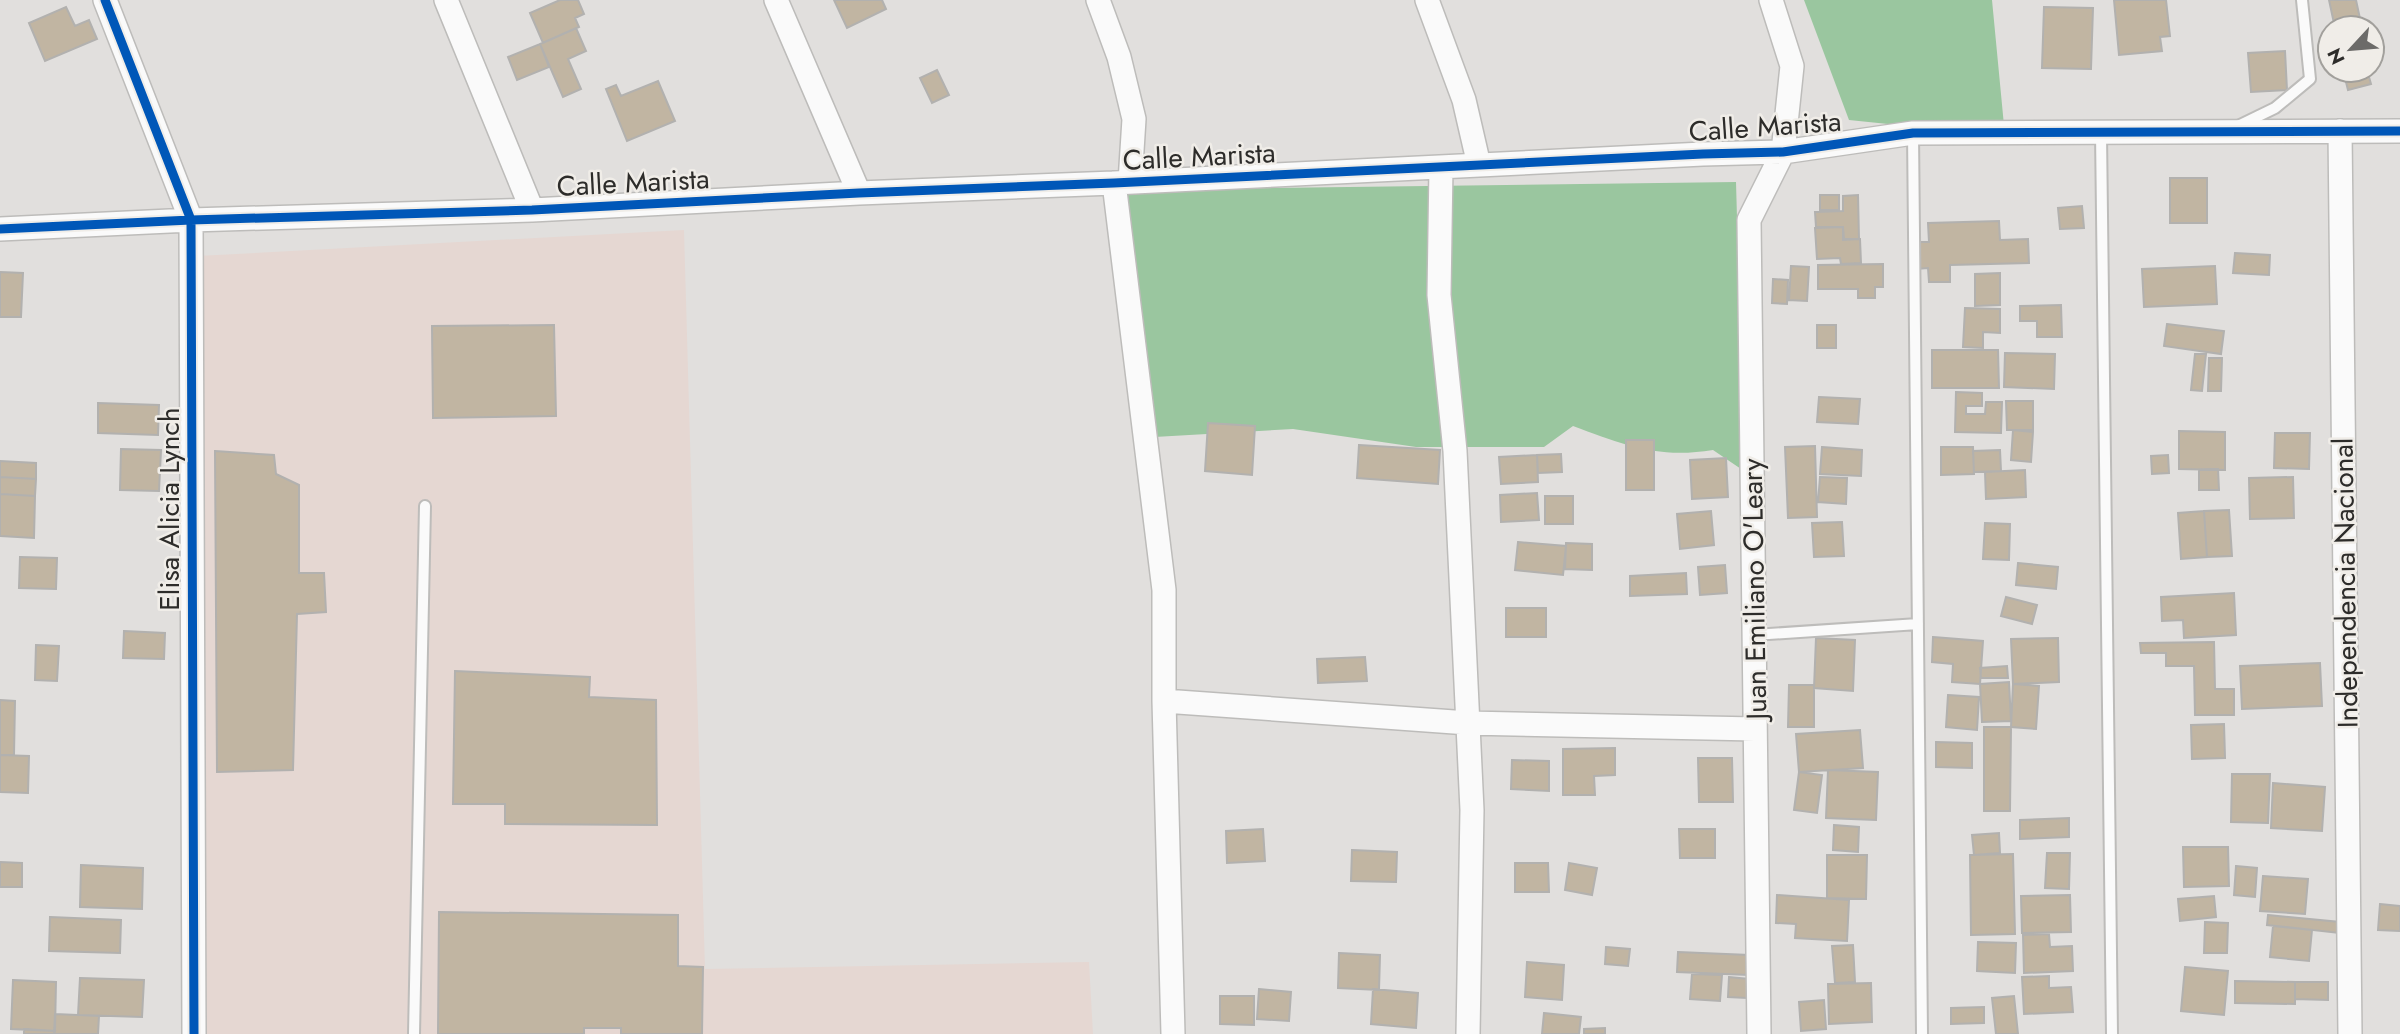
<svg xmlns="http://www.w3.org/2000/svg" width="2400" height="1034" viewBox="0 0 2400 1034" font-family="Jost,sans-serif">
  <rect width="100%" height="100%" fill="#e1dfdd"/>
  <path fill="#e5d7d2" d="M684,230L705,969L1089,962L1093,1034H189L179,257Z"/>
  <path fill="#9ac69f" d="M1804,0H1992L2005,136L1849,120Z
    M1736,182L1744,471L1713,450C1658,459 1624,445 1573,426L1544,447H1416L1293,429L1137,438L1118,190Z"/>
  <path fill="#c1b5a2" stroke="#b2b1af" stroke-width="2" d="M560,0H578L584,14L575,18L579,27L543,43L530,13Z
    M834,0H882L886,9L847,28Z
    M2114,0H2166L2170,36L2160,37L2162,51L2119,55Z
    M2329,0H2356L2362,28H2335Z
    M66,7L75,26L89,20L97,39L45,61L29,23Z
    M2044,7L2093,8L2091,69L2042,68Z
    M576,28L586,51L568,59L581,89L563,97L540,44Z
    M540,44L549,67L517,80L508,57Z
    M2285,51L2287,90L2251,92L2248,53Z
    M937,70L949,95L932,103L920,78Z
    M2343,70H2367L2371,84L2348,90Z
    M658,81L675,121L627,141L606,89L616,85L621,96Z
    M2170,178H2207V223H2170Z
    M1820,195H1839V210H1820Z
    M1858,195L1859,239H1844L1843,227H1816L1815,212L1843,211V196Z
    M2082,206L2084,228L2060,229L2058,208Z
    M1999,221L2000,240L2028,239L2029,263L1950,265V282H1929L1928,268L1917,269V242H1929L1928,223Z
    M1843,227V240L1860,239L1861,263L1841,264L1840,258L1817,259L1815,228Z
    M2235,253L2270,255L2269,275L2233,273Z
    M1883,264V287H1875V298H1858V289H1818V265Z
    M1791,266L1809,267L1807,301L1789,300Z
    M2215,266L2217,304L2144,307L2142,269Z
    M0,272L23,273L21,317H0Z
    M2000,273V305L1975,306V274Z
    M1773,279L1788,280L1787,304L1772,303Z
    M2061,305L2062,337H2037V321H2020V306Z
    M1965,308L2000,309V333L1983,332V348L1963,347Z
    M2167,324L2224,331L2221,354L2164,346Z
    M554,325L556,416L433,418L432,326Z
    M1817,325H1836V348H1817Z
    M1932,350H1998L1999,388H1932Z
    M2005,353L2055,354L2054,389L2004,387Z
    M2195,354H2206L2202,391L2191,390Z
    M2209,358H2222L2221,391H2208Z
    M1956,392L1982,393V406H1966V414H1985L1986,402H2002L2001,433L1955,432Z
    M1819,397L1860,399L1858,424L1817,422Z
    M2006,401H2033V430H2007Z
    M98,403L159,405L158,435L98,433Z
    M1208,423L1255,426L1252,475L1205,471Z
    M2013,430L2033,432L2031,462L2011,460Z
    M2179,431L2225,432V470L2179,469Z
    M2275,433H2310L2309,469L2274,468Z
    M1626,440H1654V490H1626Z
    M1359,445L1440,450L1438,484L1357,478Z
    M1815,446L1817,517L1788,518L1785,447Z
    M1822,447L1862,450L1861,476L1820,474Z
    M1941,447H1973L1974,474L1941,475Z
    M121,449L161,450L159,491L120,490Z
    M2000,450L2001,471L1974,472L1973,451Z
    M215,451L274,455L276,474L299,485V573H324L326,612L297,614L293,770L217,772Z
    M1561,454L1562,472L1538,473L1537,455Z
    M1537,455L1538,482L1501,484L1499,457Z
    M2168,455L2169,473L2152,474L2151,456Z
    M1726,458L1728,497L1692,499L1690,460Z
    M0,461L36,463V479L0,477Z
    M2218,469L2219,490H2199V470Z
    M2025,470L2026,497L1986,499L1985,472Z
    M0,477L36,479L35,496L0,494Z
    M1820,477L1847,478L1846,504L1818,502Z
    M2293,477L2294,518L2250,519L2249,478Z
    M1537,493L1539,520L1501,522L1500,495Z
    M0,494L35,496L34,538L0,536Z
    M1545,496H1573V524H1545Z
    M2229,510L2232,556L2207,557L2204,511Z
    M1711,511L1714,545L1680,549L1677,514Z
    M2204,511L2207,557L2181,559L2178,513Z
    M1842,522L1844,556L1814,557L1812,523Z
    M1985,523L2010,524L2009,560L1983,559Z
    M1518,542L1566,546L1563,575L1515,570Z
    M1566,543L1592,544V570L1565,569Z
    M20,557L57,558L56,589L19,588Z
    M2018,563L2058,567L2056,589L2016,585Z
    M1725,565L1727,593L1700,595L1698,567Z
    M1686,573L1687,594L1630,596V576Z
    M2234,593L2236,635L2184,638L2183,620L2162,621L2161,597Z
    M2006,597L2037,605L2032,624L2001,616Z
    M1506,608H1546V637H1506Z
    M124,631L165,633L164,659L123,658Z
    M1933,637L1983,641L1980,684L1952,682L1953,664L1932,662Z
    M1816,638L1855,640L1853,691L1814,688Z
    M2058,638L2059,682L2013,684L2011,639Z
    M2214,642L2215,689H2234V715H2195L2194,666H2166V653H2141L2140,643Z
    M36,645L59,646L57,681L35,680Z
    M1365,657L1367,681L1318,683L1317,659Z
    M2320,663L2322,706L2242,709L2240,666Z
    M2007,666L2008,678H1981L1980,668Z
    M455,671L590,677L589,697L656,700L657,825L505,824V804H453Z
    M2009,682L2011,721L1982,722L1980,684Z
    M2013,684L2039,686L2036,729L2011,727Z
    M1789,685H1814V727H1788Z
    M1948,695L1979,697L1977,730L1946,727Z
    M0,700L15,701L14,755H0Z
    M2224,724L2225,758L2192,759L2191,725Z
    M1984,727H2011L2010,811H1984Z
    M1860,730L1863,768L1799,772L1796,734Z
    M1936,742L1972,743V768L1936,767Z
    M1615,748V775L1594,776L1595,795H1563V749Z
    M0,755L29,756L28,793L0,792Z
    M1698,758H1732L1733,802H1699Z
    M1512,760L1549,761V791L1511,789Z
    M1828,770L1878,772L1876,820L1826,818Z
    M1799,772L1822,775L1817,813L1794,810Z
    M2232,774H2270L2268,823L2231,822Z
    M2273,783L2325,787L2322,831L2271,828Z
    M2069,818V837L2020,839V820Z
    M1834,825L1859,827L1858,852L1833,850Z
    M1263,829L1265,861L1227,863L1226,831Z
    M1679,829H1715V858H1680Z
    M1999,833L2000,853L1974,855L1972,835Z
    M2183,847H2228L2229,886L2184,887Z
    M1352,850L1397,852L1396,882L1351,881Z
    M2047,853H2070L2069,889L2045,888Z
    M2013,854L2015,934L1971,935L1970,855Z
    M1827,855H1867L1866,899L1827,898Z
    M0,862L22,863V887H0Z
    M1515,863H1548L1549,892H1515Z
    M1569,863L1597,868L1592,895L1565,890Z
    M81,865L143,868L142,909L80,907Z
    M2236,866L2257,868L2255,897L2234,895Z
    M2263,876L2308,879L2305,914L2260,911Z
    M1777,895L1849,900L1847,941L1795,938L1796,924L1776,923Z
    M2070,895L2071,932L2022,933L2021,896Z
    M2214,896L2216,917L2180,921L2178,899Z
    M2380,904L2400,906V931L2378,930Z
    M439,912L678,915V966L703,967L702,1034H621V1028H584V1034H438Z
    M2268,915L2340,922L2339,933L2267,925Z
    M50,917L121,920L120,953L49,951Z
    M2205,922L2228,923L2227,953H2204Z
    M2273,926L2312,930L2309,961L2270,957Z
    M2049,934L2050,947L2072,946L2073,971L2024,973L2023,935Z
    M1978,942L2016,943L2015,973L1977,971Z
    M1853,945L1855,982L1835,983L1832,946Z
    M1606,947L1630,949L1628,966L1605,964Z
    M1678,952L1749,955V975L1677,972Z
    M1339,953L1380,955L1379,990L1338,988Z
    M1527,962L1564,965L1562,1000L1525,997Z
    M2185,967L2228,971L2224,1015L2181,1011Z
    M1692,974L1722,975L1720,1001L1690,999Z
    M2049,976V988L2071,987L2073,1012L2024,1014L2022,977Z
    M1729,977L1749,979L1747,998L1728,997Z
    M80,978L144,980L142,1017L78,1015Z
    M13,980L56,982L55,1031L11,1029Z
    M2235,981L2295,982V1004L2235,1003Z
    M2295,982H2328V1000L2295,999Z
    M1871,983L1872,1022L1829,1024L1828,984Z
    M1259,989L1291,992L1289,1021L1257,1019Z
    M1373,989L1418,993L1416,1028L1371,1024Z
    M1220,996H1254V1025L1220,1024Z
    M2014,996L2018,1034H1996L1992,998Z
    M1824,1000L1826,1029L1801,1031L1799,1002Z
    M1984,1007V1023L1951,1024V1008Z
    M1544,1013L1581,1017L1579,1034H1542Z
    M55,1014L99,1016L98,1034H54Z
    M1605,1028V1034H1584V1029Z
    M24,1029L55,1031L54,1034H24Z"/>
  <g fill="none" stroke-linecap="round" stroke-linejoin="round">
    <g stroke="#bdbcba" stroke-width="14">
      <path id="lane" d="M2238,126L2275,108L2310,79L2302,0
        M1913,133L1922,1034
        M2101,133L2112,1034
        M1754,635L1918,624
        M414,1034L425,506"/>
    </g>
    <g stroke="#bdbcba" stroke-width="26">
      <path id="street" d="M105,0L191,220L194,1034
        M446,0L532,210
        M776,0L859,193
        M1098,0L1119,57L1134,119L1130,182
        M1427,0L1464,100L1479,165
        M2340,131L2350,1034
        M1441,167L1439,295L1455,451L1472,810L1468,1034
        M1114,183L1164,590V701L1173,1034
        M0,229L191,220L532,210L859,193L1114,183L1703,154L1783,152L1913,133L2400,131
        M1164,701L1468,723L1755,729
        M1759,1034L1749,220L1783,152L1792,66L1771,0"/>
    </g>
    <use href="#lane" stroke="#fafafa" stroke-width="10"/>
    <use href="#street" stroke="#fafafa" stroke-width="23"/>
    <g stroke="#f0ede8" stroke-width="13">
      <path id="cycleway" d="M105,0L191,220L194,1034
        M0,229L191,220L532,210L859,193L1114,183L1703,154L1783,152L1913,133L2400,131"/>
    </g>
    <use href="#cycleway" stroke="#0057b8" stroke-width="9"/>
  </g>
  <g text-anchor="middle" stroke-width="5" stroke-linejoin="round" paint-order="stroke">
    <g font-size="28" fill="#2d2c2a" stroke="#f0ede8">
      <text transform="translate(1765 126) rotate(-4)" y="10">Calle Marista</text>
      <text transform="translate(1199 156) rotate(-3)" y="10">Calle Marista</text>
      <text transform="translate(633 182) rotate(-3)" y="10">Calle Marista</text>
      <text transform="translate(169 509) rotate(-90)" y="10">Elisa Alicia Lynch</text>
      <text transform="translate(2345 583) rotate(-91)" y="10">Independencia Nacional</text>
      <text transform="translate(1754 589) rotate(-91)" y="10">Juan Emiliano O'Leary</text>
    </g>
  </g>
  <g transform="translate(2351 49) rotate(244)"><circle r="33" fill="#f0ede8" stroke="#a2a09c" stroke-width="2"/>
  <path d="M0-5L12 26L0 18L-12 26Z" fill="#6c6b69"/>
  <text y="-10" font-size="19" font-weight="bold" text-anchor="middle" fill="#2d2c2a">N</text>
  </g>
</svg>
